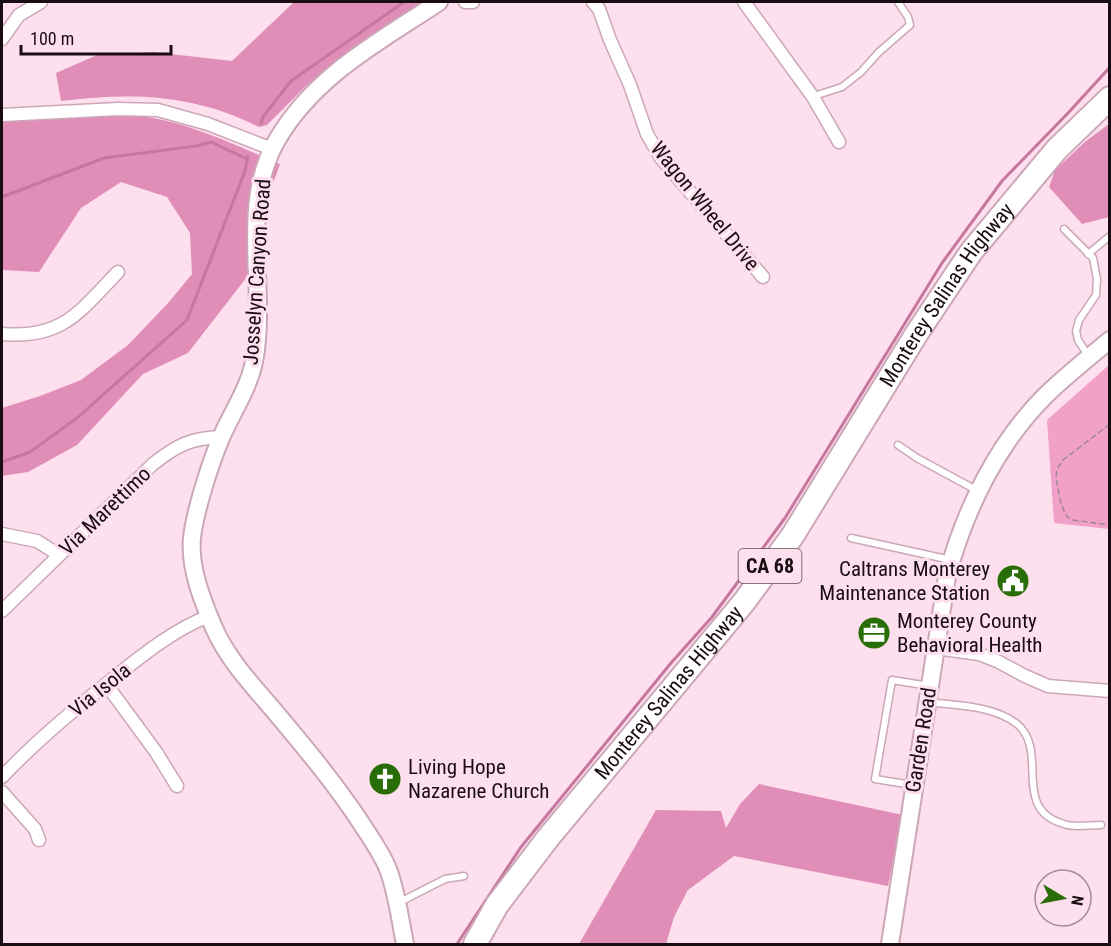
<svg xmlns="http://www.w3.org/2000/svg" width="1111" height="946" viewBox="0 0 1111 946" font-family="'Roboto Condensed',sans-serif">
  <rect width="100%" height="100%" fill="#fedfed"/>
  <path fill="#f1a0c8" d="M1109,365V529L1054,523L1047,420Z"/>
  <path fill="#e08eb7" d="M294,2H425L333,64L307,85L267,125L259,127C195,94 131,92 61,101L56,73L97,55L153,52L232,61Z
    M97,115C116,116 135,115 153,118C197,126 239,147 280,164L271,189L266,212L264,255L188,353L143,374L77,445L28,472L2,476V408L40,396L81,380L128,345L169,302L192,274L190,233L167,197L121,182L81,208L39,272L2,270V122Z
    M1109,124V217L1082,224L1049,187L1055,170L1086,141Z
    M759,784L903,815L888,886L734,856L688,890L674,917L666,944H579L656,810L721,811L726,828L740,804Z"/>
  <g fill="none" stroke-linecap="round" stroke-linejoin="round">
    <path stroke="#c6769f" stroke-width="3" d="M261,123L263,117L291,81L404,2
      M2,197L104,158L196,146L211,142L247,159
      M2,462L30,452L77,418L187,320L245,171L248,156
      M457,944L521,847L671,663L712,617L785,518L942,263L1002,181L1069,112L1110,67"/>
    <g stroke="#cba7b8" stroke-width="9">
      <path id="lane" d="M814,96L842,87L861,72L879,52L910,25L908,17L898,2
        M1064,229L1093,258L1097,279L1096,295L1079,320L1076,331L1078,340L1089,357
        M1088,254L1110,236
        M898,445L917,458L978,491
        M851,538L951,560
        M928,702C957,706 993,705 1017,724C1050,751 1010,809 1064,824C1074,828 1089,825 1101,825
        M912,785L875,779L892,680L929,686
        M398,903L445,879L464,876"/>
    </g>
    <g stroke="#cba7b8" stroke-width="15">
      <path id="street" d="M465,2H473
        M593,2L599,9L610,40L630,85L647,134L661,158L763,277
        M744,2L813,97L839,142
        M2,39L19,15L41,2
        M2,115L118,109L158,110L208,124L272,149
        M2,334C63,339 79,312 118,272
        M2,534L37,541L59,555
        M2,611L153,464C177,445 191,438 221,437
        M936,648L979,654L997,661L1025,676L1048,686L1110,691
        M106,684L156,752L177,786
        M2,777C37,740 76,708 116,676C144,654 175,629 209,616
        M2,792L35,829L39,840"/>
    </g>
    <g stroke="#cba7b8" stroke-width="20">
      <path id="secondary" d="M405,944C400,919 397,893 388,869C382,854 372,840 363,826C337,786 307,750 276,713C254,687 228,660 214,628C203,602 189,568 192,538C195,511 210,464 221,438C232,412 248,390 254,362C268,289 238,208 277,140C314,76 380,41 439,2
        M890,944L947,576C965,510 997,443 1047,394C1067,375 1088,358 1110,340"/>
    </g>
    <g stroke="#cba7b8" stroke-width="26">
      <g id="highway">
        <path id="s1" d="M475,944L497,905L548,838L744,602L793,535L917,333L971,252L1057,149L1110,98"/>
      </g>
    </g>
    <path stroke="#9f8892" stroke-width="1.5" stroke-dasharray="6 3" stroke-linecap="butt" d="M1110,424L1063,460L1057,469L1056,478L1061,504L1067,517L1073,520L1110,525"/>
    <use href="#lane" stroke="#fff" stroke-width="6"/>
    <use href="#street" stroke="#fff" stroke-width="12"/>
    <use href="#secondary" stroke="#fff" stroke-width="16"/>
    <use href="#highway" stroke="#fff" stroke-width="22"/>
  </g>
  <defs>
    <g id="civic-disc" transform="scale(1.725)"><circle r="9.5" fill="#296d07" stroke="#fedfed"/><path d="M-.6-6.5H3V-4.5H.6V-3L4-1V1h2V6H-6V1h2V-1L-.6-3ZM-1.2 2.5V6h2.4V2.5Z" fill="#fff"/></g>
    <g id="office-disc" transform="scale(1.725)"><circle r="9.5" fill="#296d07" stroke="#fedfed"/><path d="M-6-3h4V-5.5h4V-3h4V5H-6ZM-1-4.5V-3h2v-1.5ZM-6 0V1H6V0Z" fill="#fff"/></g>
    <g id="church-disc" transform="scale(1.725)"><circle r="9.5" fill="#296d07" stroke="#fedfed"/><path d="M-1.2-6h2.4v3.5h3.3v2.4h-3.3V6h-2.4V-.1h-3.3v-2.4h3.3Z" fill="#fff"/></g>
  </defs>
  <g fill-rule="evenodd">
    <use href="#civic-disc" x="1013" y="581"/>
    <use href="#office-disc" x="874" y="633"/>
    <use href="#church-disc" x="385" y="779"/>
  </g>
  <g text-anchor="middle" stroke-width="6" stroke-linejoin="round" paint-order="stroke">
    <rect fill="#fedfed" stroke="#5e4c54" stroke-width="1.5" x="738.5" y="549" width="63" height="34" rx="4.5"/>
    <g font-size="20" font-weight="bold" fill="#190d13">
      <text x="770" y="573">CA 68</text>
    </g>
    <g font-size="21" fill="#190d13" stroke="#fedfed">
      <text transform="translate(705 206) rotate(51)" y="7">Wagon Wheel Drive</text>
      <text transform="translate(257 272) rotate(-86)" y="7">Josselyn Canyon Road</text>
      <text dy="7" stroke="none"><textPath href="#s1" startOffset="804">Monterey Salinas Highway</textPath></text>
      <text transform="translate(105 511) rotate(-44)" y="7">Via Marettimo</text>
      <text transform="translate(100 690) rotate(-39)" y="7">Via Isola</text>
      <text dy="7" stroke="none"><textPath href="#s1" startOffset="318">Monterey Salinas Highway</textPath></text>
      <text transform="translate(921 740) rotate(-81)" y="7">Garden Road</text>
    </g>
    <g font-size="21" fill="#190d13" stroke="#fedfed" text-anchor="start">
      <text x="990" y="576" text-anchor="end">Caltrans Monterey<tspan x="990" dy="24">Maintenance Station</tspan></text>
      <text x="897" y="628">Monterey County<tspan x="897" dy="24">Behavioral Health</tspan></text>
      <text x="408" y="774">Living Hope<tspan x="408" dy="24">Nazarene Church</tspan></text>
    </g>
  </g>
  <rect width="1111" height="946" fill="none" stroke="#190d13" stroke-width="6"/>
  <g transform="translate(1063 898) rotate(100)"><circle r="28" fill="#fedfed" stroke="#a28b96" stroke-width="1.5"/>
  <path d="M0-4.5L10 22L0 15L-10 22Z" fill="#296d07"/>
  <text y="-9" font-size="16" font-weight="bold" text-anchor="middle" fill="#190d13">N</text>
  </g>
  <path d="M21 45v9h150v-9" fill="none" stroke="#190d13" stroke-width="3"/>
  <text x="30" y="45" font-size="18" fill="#190d13" stroke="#fedfed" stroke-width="4.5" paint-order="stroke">100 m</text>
</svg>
